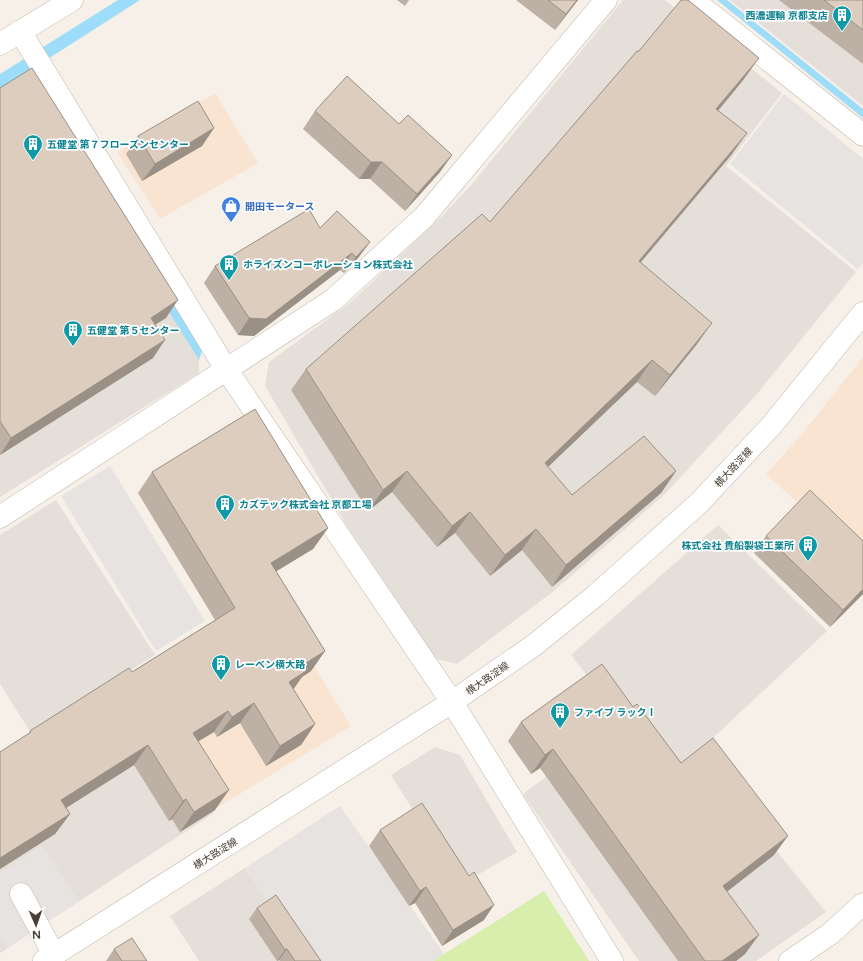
<svg xmlns="http://www.w3.org/2000/svg" width="863" height="961" viewBox="0 0 863 961" font-family="'Varela Round','Noto Sans JP',sans-serif">
  <rect width="100%" height="100%" fill="#f6f0e8"/>
  <path fill="#f9e4d1" d="M215,93L258,163L160,219L117,152Z
    M863,357V562L766,474L802,434Z
    M269,593L351,726L217,808L135,675Z"/>
  <path fill="#e5dfd9" d="M623,0H665L782,93L726,166L856,272L757,394L664,495L555,590L457,664L436,659L349,529L265,386L269,362L351,302L443,215L472,184Z
    M730,0H863V106Z
    M23,76L199,356V373L0,497V90Z
    M56,500L155,655L31,733L0,684V535Z
    M718,525L827,631L697,753L826,912L756,961H639L523,794L621,720L571,655Z
    M130,677L214,813L0,953V760Z
    M435,747L460,755L517,852L460,885L391,775Z
    M245,868L308,961H199L170,916Z"/>
  <path fill="#d7eeac" d="M544,891L589,961H433L444,954Z"/>
  <path fill="#e6e3e0" d="M784,94L863,159V263L858,269L730,164Z
    M110,466L205,621L156,651L61,496Z
    M340,806L444,954L433,961H308L245,868Z
    M42,846L79,901L8,948L0,936V872Z"/>
  <path fill="#9eddf9" d="M118,0H140L29,71L203,348L199,360L70,154L0,88V74Z
    M717,0H727L863,109V118Z"/>
  <g fill="none" stroke-linecap="round" stroke-linejoin="round">
    <g stroke="#c2b7a9" stroke-width="23">
      <path id="minor" d="M693,0L863,135
        M20,31L26,41L226,369L452,702L612,961
        M0,44L72,0
        M0,517L333,300L424,217L606,0
        M21,894L54,955
        M44,961L452,702L533,646L595,596L699,503L771,426L863,313
        M790,961L830,934L863,904"/>
    </g>
    <use href="#minor" stroke="#fff" stroke-width="22"/>
  </g>
  <path fill="#bdb0a4" d="M397,0H409L405,6Z
    M516,0H578L555,30Z
    M779,0H863V64Z
    M639,51L744,79L718,111L732,154L641,262L697,344L655,396L637,382L548,467L572,495L676,471L661,493L552,587L522,550L490,576L455,533L437,547L392,492L368,511L291,390L306,369L490,222Z
    M0,88L166,318L155,325L153,358L0,455Z
    M315,111L399,124L452,155L440,172L405,211L370,179H359L303,129Z
    M214,128L202,146L142,181L126,154L138,136Z
    M320,228L370,242L358,258L344,273L340,270L254,336L238,335L204,283L215,266Z
    M152,472L328,528L313,549L276,571L325,651L311,671L302,677L293,690L315,724L301,745L266,766L240,723L217,737L214,732L198,741L215,810L180,832L172,819L169,821L134,765L66,808L70,814L55,834L0,869V752L28,735L30,731L132,672L215,620L138,493Z
    M766,536L863,594L830,627L754,553Z
    M633,707L681,763L774,855L727,891L745,954L736,961H678L540,768L531,774L508,741L521,722Z
    M380,830L484,920L442,946L415,903L409,906L369,846Z
    M257,908L321,961H280L279,960L277,961L249,919Z
    M114,949L147,961H106Z"/>
  <path fill="#9a9086" d="M577,0H578L555,30L566,14Z
    M759,58L744,79L701,131L716,109Z
    M214,128L202,146L142,181L155,164Z
    M747,133L732,154L624,282L639,261Z
    M452,155L440,172L405,211L417,194Z
    M371,162H382L370,179H359Z
    M370,242L358,258L344,273L356,257Z
    M352,253L340,270L254,336L238,335L249,318Z
    M178,300L166,318L138,335L151,318Z
    M712,323L697,344L655,396L670,375Z
    M165,340L153,358L0,455L11,438Z
    M652,360L637,382L530,484L545,463Z
    M407,471L392,492L368,511L383,490Z
    M676,471L661,493L552,587L566,565Z
    M470,512L455,533L437,547L452,526Z
    M328,528L313,549L257,583L271,563Z
    M536,529L522,550L490,576L505,555Z
    M863,589V594L830,627L843,610Z
    M325,651L311,671L302,677L292,691L289,682L303,665Z
    M254,703L240,723L217,737L232,717Z
    M228,711L214,732L179,753L193,733Z
    M315,724L301,745L266,766L280,746Z
    M148,745L134,765L47,820L61,800Z
    M553,749L540,768L531,774L545,755Z
    M229,790L215,810L180,832L194,812Z
    M186,799L172,819L169,821L183,801Z
    M70,814L55,834L0,869V858Z
    M788,836L774,855L710,905L723,886Z
    M426,887L415,903L409,906L420,891Z
    M494,905L484,920L442,946L453,930Z
    M759,935L745,954L736,961H722Z
    M287,949L279,960L277,961L285,950Z"/>
  <path fill="#dccdbf" stroke="#9a9086" d="M548,0H577L566,14Z
    M681,0H688L759,58L716,109L747,133L639,261L712,323L670,375L652,360L545,463L572,495L644,436L676,471L566,565L536,529L505,555L470,512L452,526L407,471L383,490L306,369L482,214L490,222L637,51H639Z
    M824,0H863V30Z
    M32,68L178,300L151,318L165,340L11,438L0,421V88Z
    M347,76L399,124L408,115L452,155L417,194L382,162H371L315,111Z
    M198,101L214,128L155,164L138,136Z
    M309,209L320,228L337,211L370,242L356,257L352,253L266,319L249,318L215,266Z
    M255,409L328,528L271,563L325,651L303,665L306,671L289,682L315,724L280,746L254,703L232,717L228,711L193,733L229,790L194,812L186,799L183,801L148,745L61,800L70,814L0,858V752L31,732L30,731L129,668L132,672L235,608L152,472Z
    M810,490L863,541V589L843,610L766,536Z
    M602,664L633,707L637,704L681,763L713,738L788,836L723,886L759,935L722,961H705L553,749L545,755L521,722Z
    M422,803L469,876L474,872L494,905L453,930L426,887L420,891L380,830Z
    M276,895L321,961H295L287,949L285,950L257,908Z
    M132,938L147,961H122L114,949Z"/>
  <defs>
    <g id="building-pin" transform="scale(1)"><path d="M0 17L-7.5 6A9.5 9.5 0 1 1 7.5 6Z" fill="#0f9aa8" stroke="#fff"/><path d="M-4-6H4V6H1V3H-1V6H-4ZM-2.5-4.3h1.7v1.8h-1.7ZM.8-4.3h1.7v1.8H.8ZM-2.5-1h1.7V.8h-1.7ZM.8-1h1.7V.8H.8Z" fill="#fff"/></g>
    <g id="shop-pin" transform="scale(1)"><path d="M0 17L-7.5 6A9.5 9.5 0 1 1 7.5 6Z" fill="#3f7fe0" stroke="#fff"/><path d="M-5-2.5h2.3a2.7 3.5 0 0 1 5.4 0H5L5.5 6h-11ZM-1.5-2.5h3a1.5 2.3 0 0 0-3 0Z" fill="#fff"/></g>
  </defs>
  <g fill-rule="evenodd">
    <use href="#building-pin" x="842" y="15"/>
    <use href="#building-pin" x="33" y="144"/>
    <use href="#shop-pin" x="231" y="206"/>
    <use href="#building-pin" x="229" y="264"/>
    <use href="#building-pin" x="73" y="330"/>
    <use href="#building-pin" x="225" y="504"/>
    <use href="#building-pin" x="808" y="545"/>
    <use href="#building-pin" x="221" y="664"/>
    <use href="#building-pin" x="560" y="712"/>
  </g>
  <g text-anchor="middle" stroke-width="3.5" stroke-linejoin="round" paint-order="stroke">
    <g font-size="10" font-weight="bold" fill="#0d838f" stroke="#fff" text-anchor="start">
      <text x="828" y="19" text-anchor="end">西濃運輸 京都支店</text>
      <text x="47" y="148">五健堂 第７フローズンセンター</text>
      <text x="243" y="268">ホライズンコーポレーション株式会社</text>
      <text x="87" y="334">五健堂 第５センター</text>
      <text x="239" y="508">カズテック株式会社 京都工場</text>
      <text x="794" y="549" text-anchor="end">株式会社 貴船製袋工業所</text>
      <text x="235" y="668">レーベン横大路</text>
      <text x="574" y="716">ファイブ ラックⅠ</text>
    </g>
    <g font-size="10" font-weight="bold" fill="#366cbe" stroke="#fff" text-anchor="start">
      <text x="245" y="210">開田モータース</text>
    </g>
    <g font-size="10" fill="#4a4035" stroke="#fff">
      <text transform="translate(733 467) rotate(-47)" y="4">横大路淀線</text>
      <text transform="translate(487 678) rotate(-35)" y="4">横大路淀線</text>
      <text transform="translate(215 853) rotate(-32)" y="4">横大路淀線</text>
    </g>
  </g>
  <g transform="translate(36 925) rotate(178)" stroke="#ffffff" stroke-width="3" paint-order="stroke">
  <path d="M0-3L7 15L0 10L-7 15Z" fill="#4a4035"/>
  <text y="-6" font-size="11" font-weight="bold" text-anchor="middle" fill="#4a4035">N</text>
  </g>
</svg>
